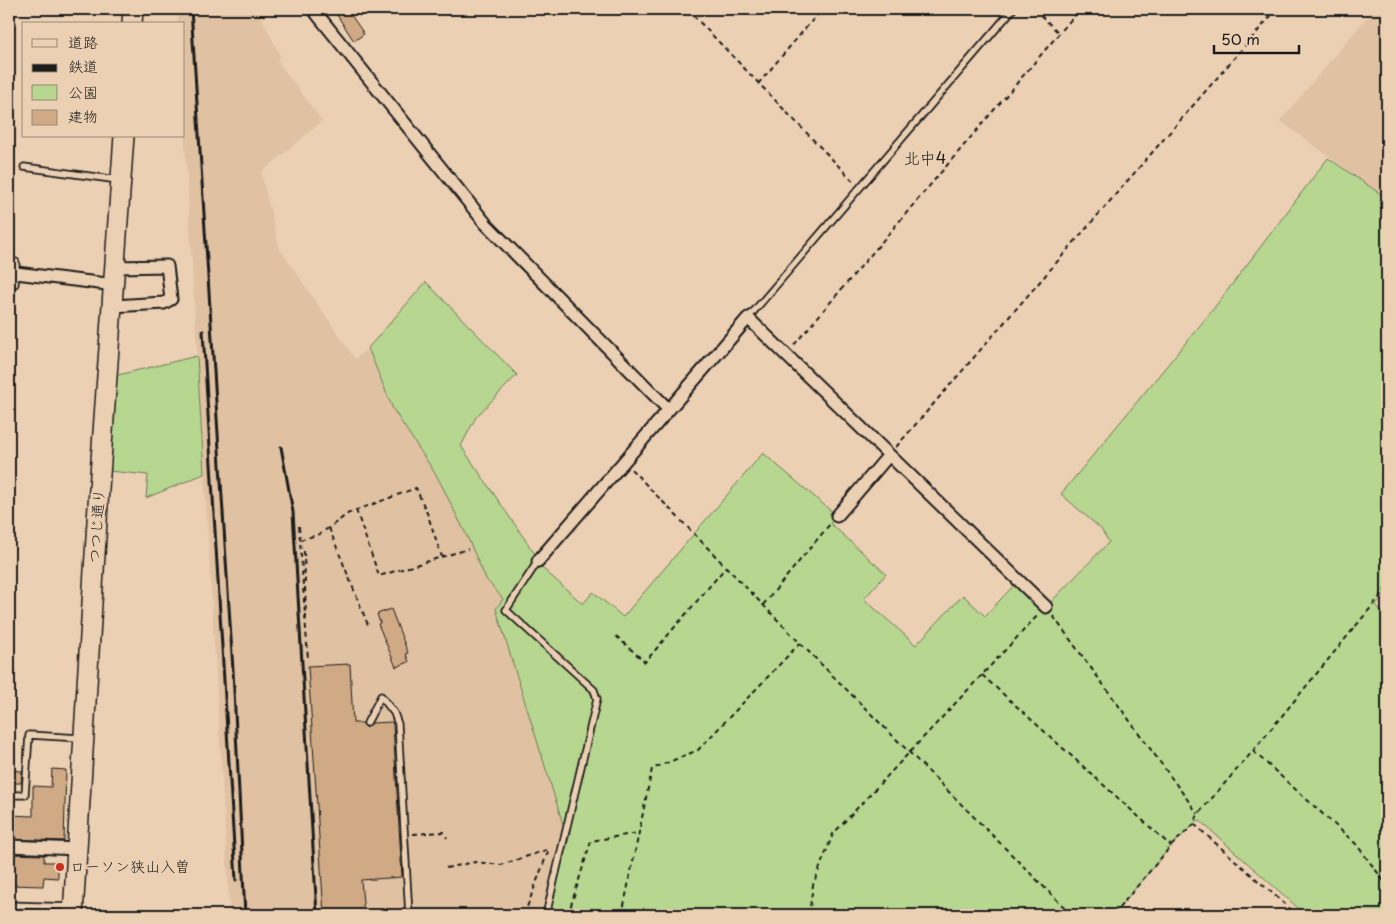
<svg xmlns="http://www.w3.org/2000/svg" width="1396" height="924" viewBox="0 0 1396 924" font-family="'Playpen Sans','Klee One',sans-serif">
  <rect width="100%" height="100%" fill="#ecd0b3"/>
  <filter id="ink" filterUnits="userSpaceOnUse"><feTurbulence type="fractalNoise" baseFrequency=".02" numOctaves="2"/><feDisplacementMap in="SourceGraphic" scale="10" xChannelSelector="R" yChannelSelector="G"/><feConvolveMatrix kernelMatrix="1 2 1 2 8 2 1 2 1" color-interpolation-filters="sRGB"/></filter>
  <g filter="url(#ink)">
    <path fill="#e0c2a2" d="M177,9H257L281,57L277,60L322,121L261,173L280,249L355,359L368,348L393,409L438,478L465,532L486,579L503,600L496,610L563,824L542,915H230L184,128V24H178Z
      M1374,9H1387V188L1382,195L1280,121Z"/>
    <path fill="#b7d790" stroke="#6a7a56" d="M1328,158L1382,195L1387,188V591L1376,605L1387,618V915H1306L1199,820L1171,846L1113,915H548L570,834L563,824L496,609L503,599L486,579L465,532L438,478L393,409L368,348L426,282L517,375L476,417L461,446L537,557L534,561L583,604L593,592L623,617L763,453L837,516L830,523L886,574L864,599L916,645L963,595L985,616L1016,583L1044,609L1109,542L1101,529L1061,494L1211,312Z
      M197,356L204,474L146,498L148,475L109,471L114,376Z"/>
    <path fill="#d0aa85" stroke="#1c1c1c" d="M333,9H347L364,34L354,41Z
      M391,609L408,653L406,654L409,662L396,667L378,624L380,623L377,614Z
      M350,664L353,723H362L367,728L372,723L392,722L393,725L402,877L361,880L364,915H324L308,666Z
      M52,769L66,770L64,841L9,839V815L33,816V786L51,787Z
      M9,770L22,771L21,783H9Z
      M9,854L44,855V862H58V878L44,877L43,886L9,885Z"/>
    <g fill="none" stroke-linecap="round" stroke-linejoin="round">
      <g stroke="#1c1c1c" stroke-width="9">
        <path id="lane" d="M24,167L118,180
          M15,284L16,262
          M748,318L1013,9
          M538,561L506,610L594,690L597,699L546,915
          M367,723L381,696L394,713L398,724L409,915
          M9,795H25L29,735L80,738
          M9,905L71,907"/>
      </g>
      <g stroke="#1c1c1c" stroke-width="15">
        <path id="street" d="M313,9L486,224L668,409
          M16,273L115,285
          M113,306L164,303L171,299L167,266L116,267
          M837,516L889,455
          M538,561L748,318L1046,607
          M9,846L77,849"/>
      </g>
      <g stroke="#1c1c1c" stroke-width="22">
        <path id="primary" d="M132,24L133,9
          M73,915L99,489L124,136"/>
      </g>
      <path stroke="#1c1c1c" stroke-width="2" stroke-dasharray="5 4" stroke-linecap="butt" d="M687,9L854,182
        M1034,9L1059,33
        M758,84L822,9
        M794,345L1080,9
        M896,447L1277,9
        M631,469L800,643L1072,915
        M356,510L379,576L468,549
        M299,526L308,659
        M329,528L368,625
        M300,540L320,534L349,513L416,488L427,513L442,557
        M304,551L306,619
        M763,605L830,524
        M1053,616L1198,814
        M616,636L645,662L726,567
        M982,675L1171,846
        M1253,751L1356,844L1387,885
        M1194,824L1297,915
        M413,834L444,832L447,838
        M446,868L475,862L501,865L549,849
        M524,915L549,849
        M568,915L591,841L638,833
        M622,915L652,769L698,750L800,643
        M809,915L813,885L833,834L1038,615
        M1113,915L1171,846L1194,824L1198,814L1253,751L1387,588"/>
      <use href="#lane" stroke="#ecd0b3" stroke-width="5.5"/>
      <use href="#street" stroke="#ecd0b3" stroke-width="11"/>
      <use href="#primary" stroke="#ecd0b3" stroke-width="19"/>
      <path stroke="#1c1c1c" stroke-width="3" d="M191,9L233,670L245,915
        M203,331L236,880
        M281,447L293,512L317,915"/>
    </g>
  </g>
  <circle fill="#c8321e" stroke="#ecd0b3" stroke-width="2" cx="60" cy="867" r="5"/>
  <g text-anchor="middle" stroke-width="4" stroke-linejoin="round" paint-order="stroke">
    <g font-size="15" fill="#1c1c1c" stroke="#ecd0b3">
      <text transform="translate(97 526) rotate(-86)" y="5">つつじ通り</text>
    </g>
    <g font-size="15" fill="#1c1c1c" stroke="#ecd0b3" text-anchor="start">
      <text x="70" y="872">ローソン狭山入曽</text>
    </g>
    <g font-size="16" fill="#1c1c1c" stroke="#ecd0b3">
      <text x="925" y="164">北中4</text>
    </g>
  </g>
  <rect width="1396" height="924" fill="none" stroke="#ecd0b3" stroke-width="30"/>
  <rect x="15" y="15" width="1366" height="894" fill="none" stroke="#1c1c1c" stroke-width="2" filter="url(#ink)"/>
  <rect x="22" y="22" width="162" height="115" fill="#ecd0b3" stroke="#998877"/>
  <rect x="32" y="39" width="25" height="8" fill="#ecd0b3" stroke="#998877"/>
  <text x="68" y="48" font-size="15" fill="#1c1c1c">道路</text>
  <rect x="32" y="64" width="25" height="8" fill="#1c1c1c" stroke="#998877"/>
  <text x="68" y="72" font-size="15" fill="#1c1c1c">鉄道</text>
  <rect x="32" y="85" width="25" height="15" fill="#b7d790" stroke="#998877"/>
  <text x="68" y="98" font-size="15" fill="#1c1c1c">公園</text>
  <rect x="32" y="110" width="25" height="15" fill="#d0aa85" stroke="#998877"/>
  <text x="68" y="122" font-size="15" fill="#1c1c1c">建物</text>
  <path d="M1214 45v8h85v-8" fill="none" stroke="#1c1c1c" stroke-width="2.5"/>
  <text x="1221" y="45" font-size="15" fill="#1c1c1c" stroke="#ecd0b3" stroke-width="4" paint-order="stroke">50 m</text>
</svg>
